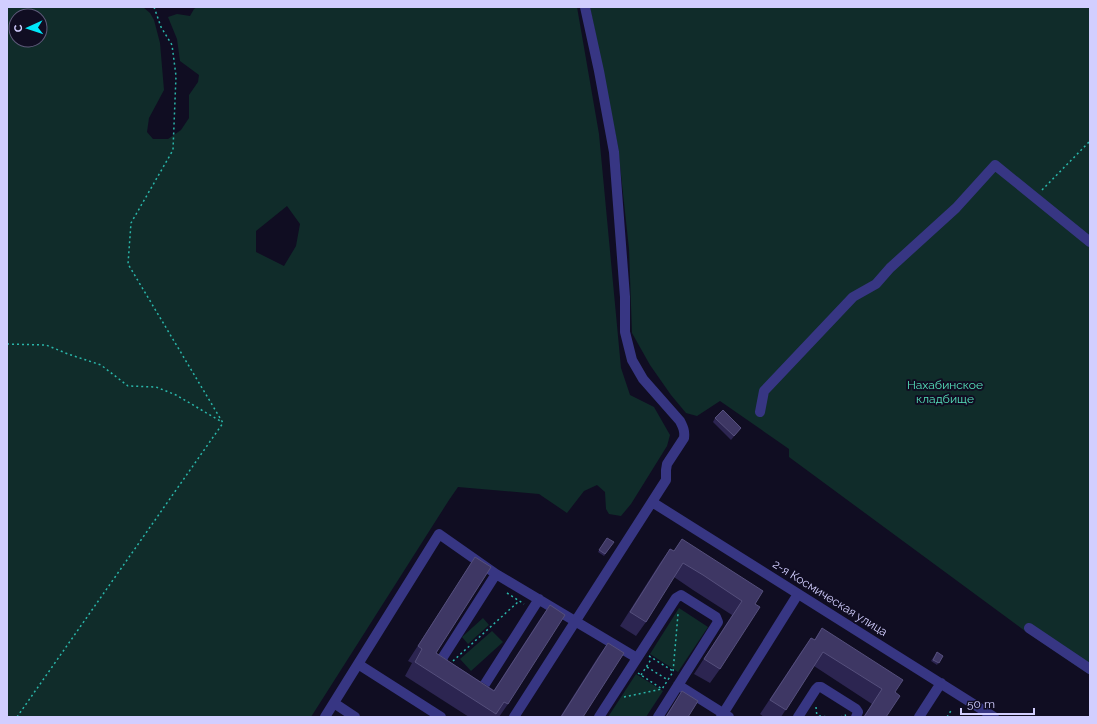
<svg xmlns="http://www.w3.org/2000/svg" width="1097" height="724" viewBox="0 0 1097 724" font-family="Raleway,sans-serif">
  <rect width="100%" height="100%" fill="#100d22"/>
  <path fill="#102c2a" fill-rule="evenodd" d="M7,7H143L150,13L154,20L160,43L164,90L149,118L147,132L153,139H168L181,130L189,118V95L198,82L199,75L180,61L177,39L168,17L177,14L190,16L194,9L197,7H577L599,134L621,368L630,395L654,407L670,435L667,446L631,504L621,516L609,514L606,509L605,492L597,485L584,491L567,513L539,494L458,487L449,500L311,717H7ZM16,16H40V40H16ZM287,206L300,224L296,246L284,266L256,252V231Z
    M590,7H1090V675L1025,631L789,457V449L720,401L697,416L686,413L671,395L650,365L632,333L629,249L618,147Z
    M679,608L708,627L678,672L650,654Z
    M483,618L489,625L468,644L462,637Z
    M492,631L503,642L471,671L460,659Z
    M636,674L663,691L646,717H608Z"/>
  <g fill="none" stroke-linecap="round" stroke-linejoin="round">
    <path stroke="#2ab6aa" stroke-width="1.5" stroke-dasharray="2 3" stroke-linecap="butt" d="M1042,190L1090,141
      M7,344L46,345L68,354L101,365L128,386L156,387L176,395L222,422
      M507,593L524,604
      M649,656L673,671
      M453,661L519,601
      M647,667L668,680
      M638,673L662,689
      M641,675L652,658
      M624,697L662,689L673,672L678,614
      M816,707L817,717
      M17,717L223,423L128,264L131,223L173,150L176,76L172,45L161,27L154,7
      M814,717L820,716L829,717
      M840,717L846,715
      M947,717L952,709"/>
    <path stroke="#373683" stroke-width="10" d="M760,412L764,391L853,297L876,284L890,268L956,208L995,165L1090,242
      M652,502L994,717
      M1029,628L1090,669
      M358,664L441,717
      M446,669L442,664L443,657L496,574
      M678,685L729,717
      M473,686C478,689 481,688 485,684L539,599
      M334,703L355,717
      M325,717L439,534L496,574L637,658
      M514,717L666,480V470L667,464L684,438C685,431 683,427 680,421L643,379L632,360L625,332V297L614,152L599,71L585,7
      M599,717L676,598L681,595L716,617L718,622L658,717
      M721,717L798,594
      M798,717L816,689L818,687H821L856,709L858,712L856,717
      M919,717L941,683"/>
  </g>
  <path fill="#2c2551" d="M715,418L741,428L731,440L713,422Z
    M607,538L614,542L604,556L598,552Z
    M682,539L755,604L720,669L710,683L694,674L732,615L693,590L674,577L646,622L636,636L620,626L660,563L670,549L674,551Z
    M475,557L436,653L494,690L540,619L550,605L508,704L499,717L494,716V717H469L405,676L412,663L408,661L466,571Z
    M822,628L895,692L886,717H863L872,704L814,666L781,717H764L760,714L801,652L811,638L814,640Z
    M608,643L583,717H560L598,657Z
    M937,652L943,656L937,665L931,661Z
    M682,691L688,717H665L673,705Z"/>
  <path fill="#3e3764" stroke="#554f7c" d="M723,410L741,428L734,436L715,418Z
    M607,538L614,542L605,554L599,550Z
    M682,539L763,591L755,604L760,607L720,669L704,659L742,601L703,575L683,563L646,622L630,612L670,549L674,551Z
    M475,557L491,567L436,653L494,691L550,605L565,615L508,704L504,702L496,714L415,662L422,649L418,646Z
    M822,628L903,680L895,692L900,696L886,717H864L882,689L823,652L786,710L770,700L811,638L815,640Z
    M608,643L624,653L583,717H561Z
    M937,652L943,656L939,663L933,660Z
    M682,691L698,701L688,717H666Z"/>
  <g text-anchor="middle" stroke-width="4" stroke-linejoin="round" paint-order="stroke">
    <g font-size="12" fill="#56e2bb" stroke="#100d22">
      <text x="945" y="389">Нахабинское<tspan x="945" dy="14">кладбище</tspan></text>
    </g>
    <g font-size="12" fill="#d2ceff" stroke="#100d22">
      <text transform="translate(830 598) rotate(32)" y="4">2-я Космическая улица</text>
    </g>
  </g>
  <rect width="1097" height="724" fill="none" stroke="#d2ceff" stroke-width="16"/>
  <g transform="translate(28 28) rotate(267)"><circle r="19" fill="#100d22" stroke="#5e5a7a"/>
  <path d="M0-3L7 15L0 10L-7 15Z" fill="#00e7f9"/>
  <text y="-6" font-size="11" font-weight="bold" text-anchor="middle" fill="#d2ceff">С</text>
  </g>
  <path d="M961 708v6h73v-6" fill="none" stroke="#d2ceff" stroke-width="2"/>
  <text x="967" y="708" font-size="12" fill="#d2ceff" stroke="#100d22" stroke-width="3" paint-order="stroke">50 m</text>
</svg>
